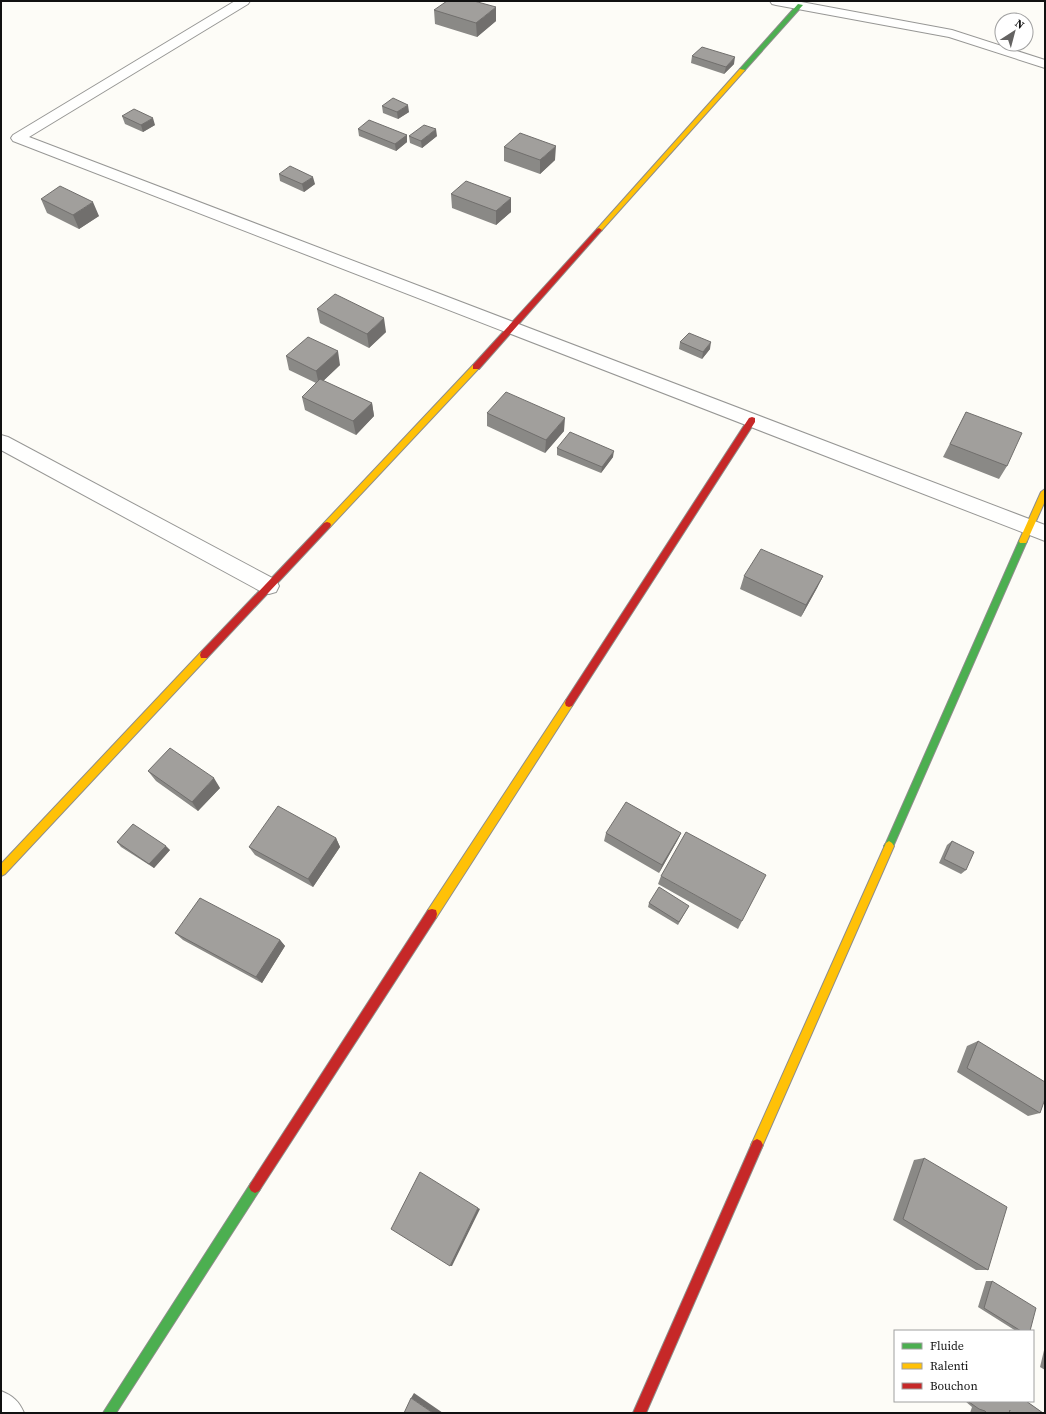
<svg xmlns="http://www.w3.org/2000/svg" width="1046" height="1414" viewBox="0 0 1046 1414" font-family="'Source Serif 4',serif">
  <rect width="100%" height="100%" fill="#fdfcf7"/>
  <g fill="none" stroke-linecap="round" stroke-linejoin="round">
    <g stroke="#979795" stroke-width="2">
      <path id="street" d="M235,1H250L248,4L29,137L1045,525V541L13,141L11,138L13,135Z
        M770,1H796L952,30L1045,60V68L949,37L776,5L772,4Z
        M1,435L8,437L276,580L279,586L276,592L269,594L262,592L1,450Z
        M1,1391C13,1396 19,1401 24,1413H1Z"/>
    </g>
    <g stroke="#8e8d8b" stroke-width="2">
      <path id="fast" d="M798,4L803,5L744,71H740V69Z
        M1023,538L1027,541L892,849L889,851L886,849L884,846L886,843L1019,541Z
        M255,1181L259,1183L261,1187L259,1191L116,1413H103L251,1183Z"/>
    </g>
    <g stroke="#8e8d8b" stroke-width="2">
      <path id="slow" d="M740,69L745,70L601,231H597V229Z
        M473,365H476L480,367L330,527H324L323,525L324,523Z
        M1045,489V501L1027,541L1026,543H1020L1019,541L1041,492Z
        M204,651L207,652L208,655L207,658L5,874L1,876V864L201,652Z
        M569,699L572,700L573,703L572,706L436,918L432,919L428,918L427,914L428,910L566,700Z
        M889,841L892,843L894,846L761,1149L757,1151L753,1149L751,1145L753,1141L886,843Z"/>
    </g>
    <g stroke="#8e8d8b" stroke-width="2">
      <path id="jam" d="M599,228L602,230L601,231L479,369H473V365L597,229Z
        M752,417L755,418V422L572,706L569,707L566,706L565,703L566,700L749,418Z
        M327,522L330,523L331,525L330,527L207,658H201L200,655L201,652L324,523Z
        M432,909L436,910L437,914L436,918L259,1191L255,1193L251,1191L249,1187L251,1183L428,910Z
        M757,1139L761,1141L763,1145L646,1413H633L753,1141Z"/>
    </g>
    <use href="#street" fill="#fffffe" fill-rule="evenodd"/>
    <use href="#fast" fill="#4caf50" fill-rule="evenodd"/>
    <use href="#slow" fill="#ffc107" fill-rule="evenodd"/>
    <use href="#jam" fill="#c62828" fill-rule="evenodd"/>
  </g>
  <path fill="#8a8986" d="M434,10L496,21L477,37L435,24Z
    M692,56L734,64L724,74L691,63Z
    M382,106L409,112L398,119L383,113Z
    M122,116L155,125L143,132L125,124Z
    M358,129L407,135V142L396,151L359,136Z
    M409,136H437L422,148L410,143Z
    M504,147L555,160L540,174L504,161Z
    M279,174L315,184L304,192L280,181Z
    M451,194L511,212L496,225L452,208Z
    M41,199L99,216L79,229L47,213Z
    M317,309L386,332L369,348L320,323Z
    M680,342L710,349L702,359L679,349Z
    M286,356L340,365L323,381L372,403L374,416L356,435L305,410L302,397L316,383L289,370Z
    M966,412L1007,466L999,479L943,457Z
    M487,413L564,431L545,453L487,426Z
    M557,448L613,457L601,473L557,455Z
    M744,576H823L817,588L801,617L740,589Z
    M148,771L220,788L198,811L156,781Z
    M606,833H681L677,841L659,873L604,841Z
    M336,838L340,847L313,887L255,855L249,847Z
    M952,841L966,870L961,874L939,863L947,845Z
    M117,842L170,850L154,868L121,847Z
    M661,876L742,921L738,929L658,884Z
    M649,903L687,909L678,925L648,907Z
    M175,933L280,940L285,946L262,983L183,940Z
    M978,1041L1040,1113L1028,1116L957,1072L967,1046Z
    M924,1158L988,1270H976L893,1220L914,1160Z
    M986,1281H992L1030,1331H1016L978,1307Z
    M1045,1346V1370L1040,1367Z
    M965,1401H1026L1043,1413H970L972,1407Z"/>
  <path fill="#716f6d" d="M496,7V21L477,37L476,23Z
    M735,57L734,64L724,74L726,67Z
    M408,105L409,112L398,119L397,112Z
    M153,118L155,125L143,132L141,125Z
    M436,129L437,136L422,148L421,141Z
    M407,135V142L396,151L395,144Z
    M556,146L555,160L540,174V160Z
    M313,177L315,184L304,192L302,184Z
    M511,198V212L496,225V211Z
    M93,202L99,216L79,229L73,215Z
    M384,318L386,332L369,348L367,334Z
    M711,342L710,349L702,359L703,352Z
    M338,351L340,365L319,385L316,371Z
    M372,403L374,416L356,435L353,421Z
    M565,418L564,431L545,453L546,440Z
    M614,451L613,457L601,473L602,467Z
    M823,576L817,588L801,617L806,605Z
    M214,778L220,788L198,811L192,802Z
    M681,833L677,841L659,873L662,865Z
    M336,838L340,847L313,887L308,879Z
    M166,846L170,850L154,868L149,864Z
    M280,940L285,946L262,983L256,977Z
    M478,1208L480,1209L452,1266H450Z
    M414,1393L443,1413H433L411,1398Z"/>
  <path fill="#a19f9c" stroke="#716f6d" d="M447,1H474L496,7L476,23L434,10Z
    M702,47L735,57L726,67L692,56Z
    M393,98L408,105L397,112L382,106Z
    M134,109L153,118L141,125L122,116Z
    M369,120L407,135L395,144L358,129Z
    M424,125L436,129L421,141L409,136Z
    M520,133L556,146L540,160L504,147Z
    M290,166L313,177L302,184L279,174Z
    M466,181L511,198L496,211L451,194Z
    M60,186L93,202L73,215L41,199Z
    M335,294L384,318L367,334L317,309Z
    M689,333L711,342L703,352L680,342Z
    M308,337L338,351L316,371L286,356Z
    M320,379L372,403L353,421L302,397Z
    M506,392L565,418L546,440L487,413Z
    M966,412L1022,433L1007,466L950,444Z
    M570,432L614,451L602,467L557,448Z
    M761,549L823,576L806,605L744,576Z
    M170,748L214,778L192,802L148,771Z
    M626,802L681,833L662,865L606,833Z
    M278,806L336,838L308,879L249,847Z
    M133,824L166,846L149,864L117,842Z
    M686,832L766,875L742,921L661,876Z
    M952,841L974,852L966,870L944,859Z
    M659,887L689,906L679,922L649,903Z
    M200,898L280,940L256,977L175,933Z
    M978,1041L1045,1082V1099L1040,1113L967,1068Z
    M924,1158L1007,1207L988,1270L903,1219Z
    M420,1172L478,1208L450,1266L391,1229Z
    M992,1281L1036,1308L1030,1331H1021L984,1308Z
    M411,1398L433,1413H404Z
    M969,1401H1026L1043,1413H1009L1010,1410L1009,1413H987L985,1411L979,1409L969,1402Z"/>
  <rect width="1046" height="1414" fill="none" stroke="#111111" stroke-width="4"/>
  <rect x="894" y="1330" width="140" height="72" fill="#ffffff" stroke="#a0a0a0"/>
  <rect x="902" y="1343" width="20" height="6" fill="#4caf50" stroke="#a0a0a0"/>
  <text x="930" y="1350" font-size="12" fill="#111111">Fluide</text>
  <rect x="902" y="1363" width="20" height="6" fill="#ffc107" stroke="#a0a0a0"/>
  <text x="930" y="1370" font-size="12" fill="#111111">Ralenti</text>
  <rect x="902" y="1383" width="20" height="6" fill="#c62828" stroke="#a0a0a0"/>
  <text x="930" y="1390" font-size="12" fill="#111111">Bouchon</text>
  <g transform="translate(1014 32) rotate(36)"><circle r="19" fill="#ffffff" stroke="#a0a0a0"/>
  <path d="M0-3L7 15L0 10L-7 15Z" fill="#646362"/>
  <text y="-6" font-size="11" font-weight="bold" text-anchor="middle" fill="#111111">N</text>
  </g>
</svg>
